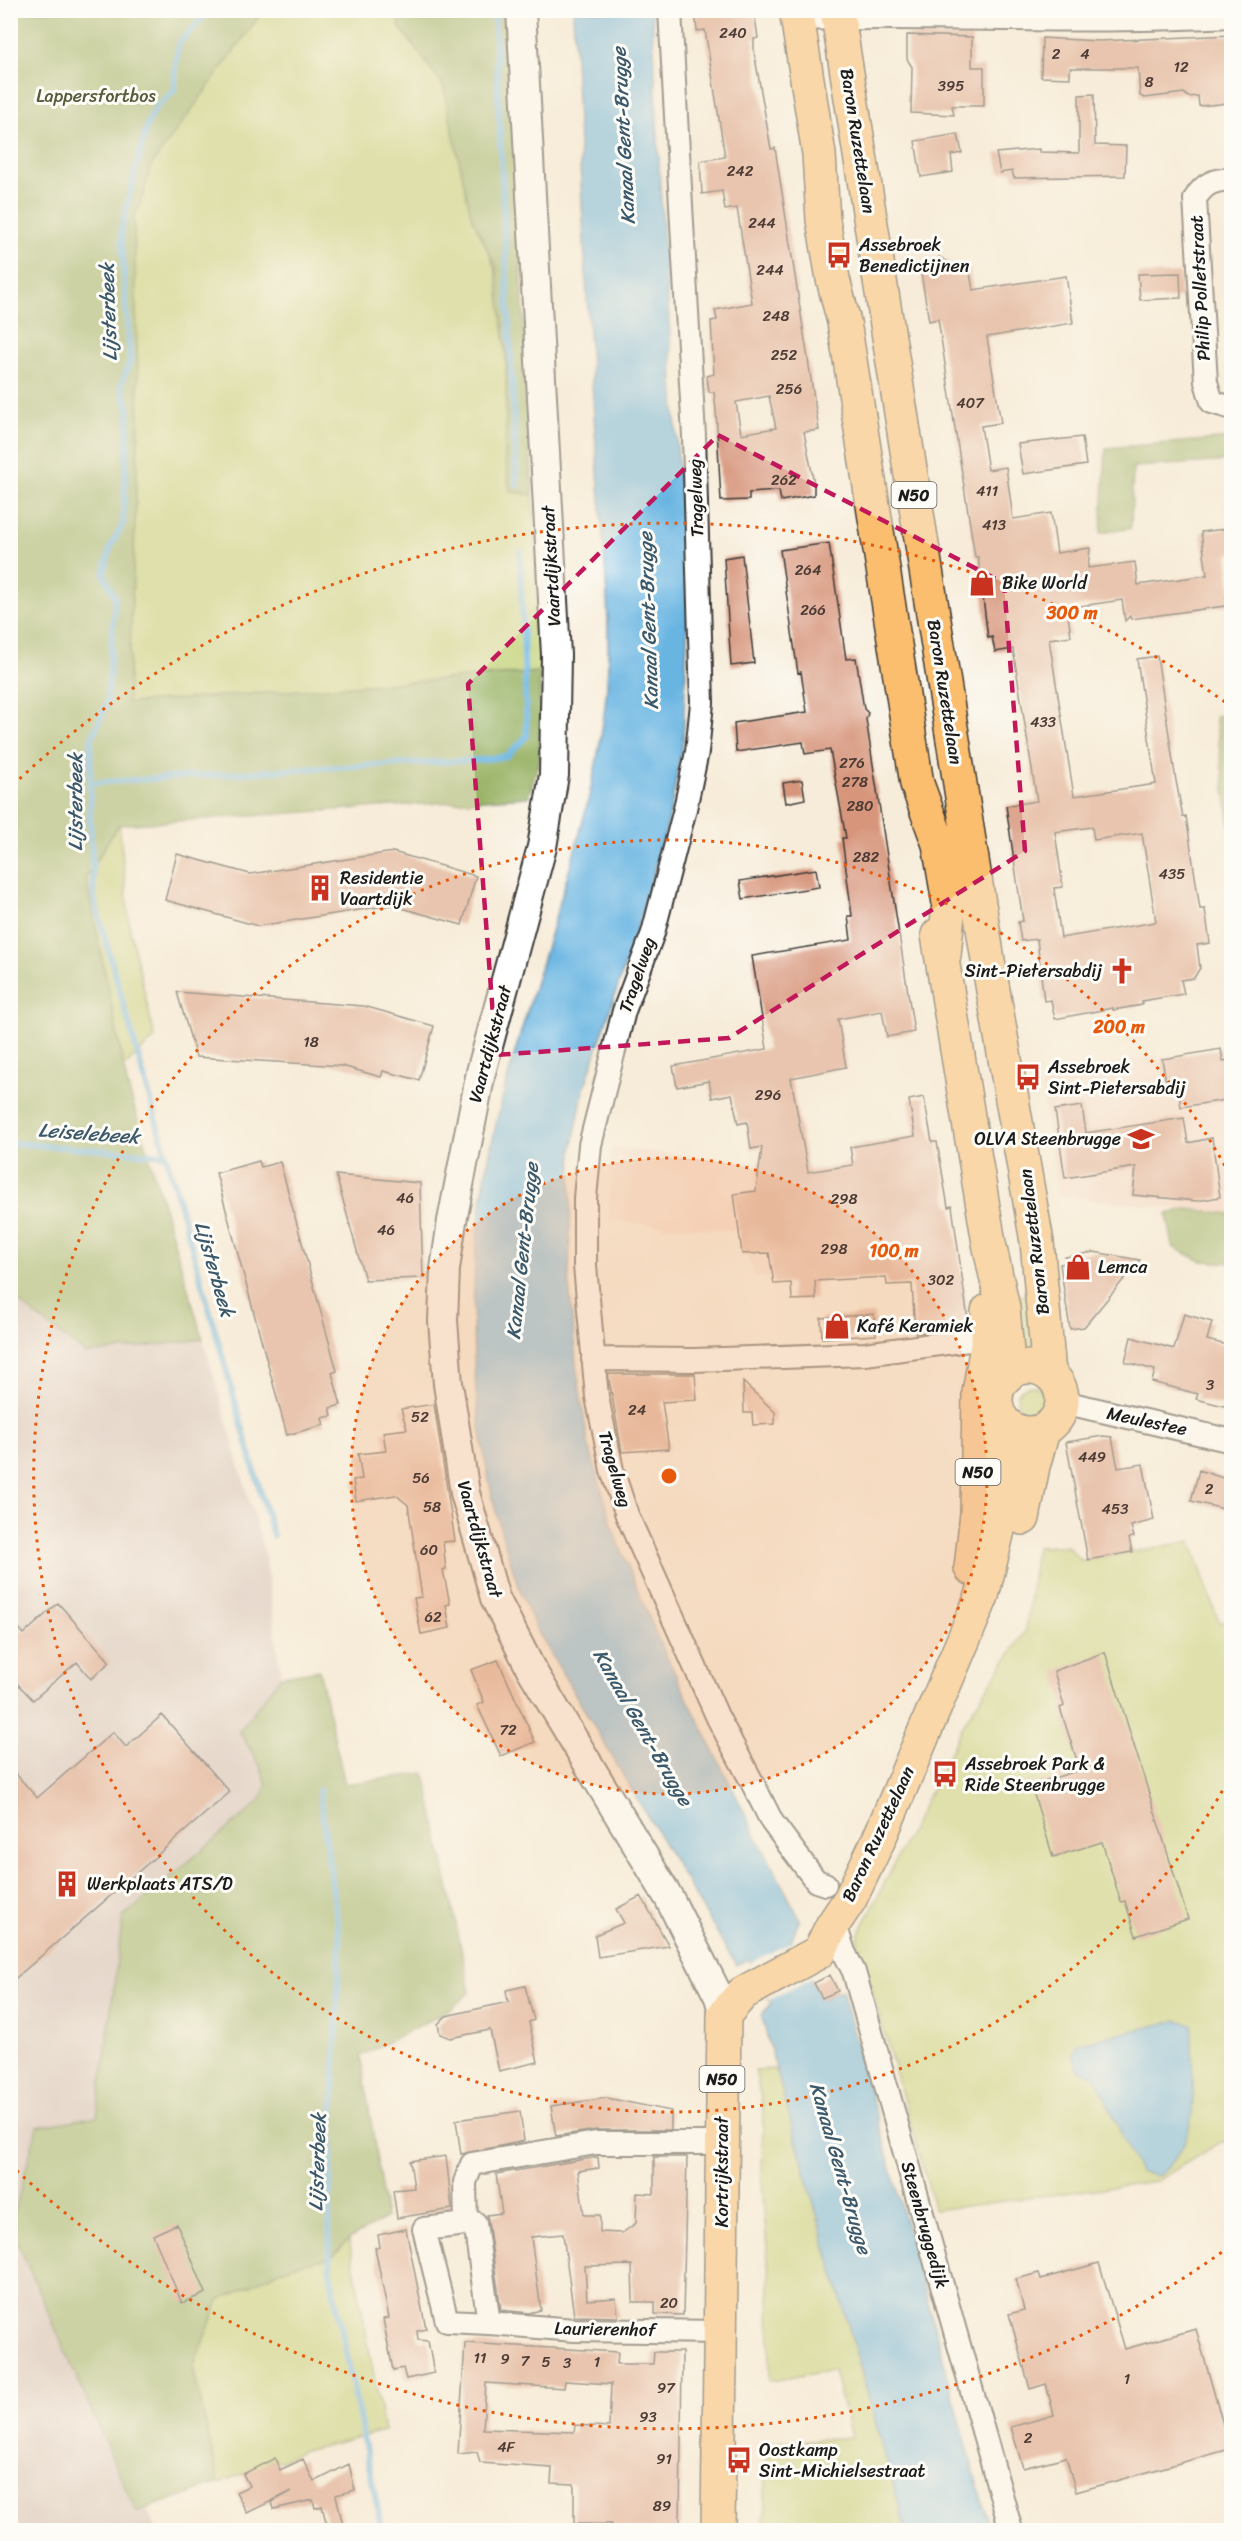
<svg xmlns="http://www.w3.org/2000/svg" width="1242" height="2541" viewBox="0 0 1242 2541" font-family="Sriracha,sans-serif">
  <rect width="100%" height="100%" fill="#fdfcf7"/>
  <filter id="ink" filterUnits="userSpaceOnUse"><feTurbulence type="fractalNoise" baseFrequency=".0167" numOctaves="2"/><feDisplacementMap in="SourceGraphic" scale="12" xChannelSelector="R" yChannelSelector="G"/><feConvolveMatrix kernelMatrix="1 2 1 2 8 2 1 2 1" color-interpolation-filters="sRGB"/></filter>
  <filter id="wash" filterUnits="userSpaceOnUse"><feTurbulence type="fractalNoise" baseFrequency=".008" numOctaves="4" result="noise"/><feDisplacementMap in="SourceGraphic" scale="24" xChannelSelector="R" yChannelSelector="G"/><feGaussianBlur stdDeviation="1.35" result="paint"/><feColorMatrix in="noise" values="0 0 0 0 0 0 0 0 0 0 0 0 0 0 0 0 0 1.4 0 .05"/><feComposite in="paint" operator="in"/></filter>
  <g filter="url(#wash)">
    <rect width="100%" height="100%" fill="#f7ecd9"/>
    <path fill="#f5d3c1" d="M1221,1049L1223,1060L1231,1059V1214L1059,1196L1041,1083L1072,1077V1070L1081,1068L1082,1071L1144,1058L1158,1057V1060Z
      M940,1131L958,1242L783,1277H755L739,1236L761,1233L609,1221L611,1148L825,1169Z"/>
    <path fill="#d1c0bc" d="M10,1296L86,1354L203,1339L265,1555L281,1676L239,1731L259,1764L267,1785L259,1802L123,1917L97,2116L136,2512L147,2509L156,2530H11Z"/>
    <path fill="#c1d073" stroke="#6e7648" stroke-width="1.5" d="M11,11H470L485,244C520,316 498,413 510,491L533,495L540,672L514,674L116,794L130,930L155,1038L96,1093Z
      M1034,1295L1039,1356L1027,1354L1015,1358L1007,1296Z
      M1017 1400a14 14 0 1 1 28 0a14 14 0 1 1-28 0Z
      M1191,1541L1219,1623L1231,1618V2140L1219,2143L1157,2181L935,2210L857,1938L966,1720L1026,1630L1036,1547L1067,1546L1080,1560H1088Z
      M776,2069L906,2530H764L767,2443L851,2437L834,2370L770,2381L769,2275L762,2183L763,2108L755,2070Z
      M349,2239L384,2431L304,2451L276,2462L274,2458L259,2468L219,2483L193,2367L219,2300L291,2266L332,2257Z"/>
    <path fill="#98b265" stroke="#5a6740" stroke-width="1.5" d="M10,11H263L150,167L143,197L134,218L139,423L128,703L540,672V760L528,797L118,825L86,878L127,1083L203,1339L86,1354L11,1296Z
      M396,11H508L533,495L510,491L505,459L507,363L496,267L471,216L443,85L400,28Z
      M1231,438V461L1133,467L1131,528L1101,533L1106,448Z
      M1231,713H1232L1231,835L1215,716Z
      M1186,1209L1231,1214V1263L1201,1261L1173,1247L1167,1214Z
      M319,1670L345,1784L425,1773L470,1992L451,2009L361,2056L386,2218L349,2239L332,2257L291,2266L219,2300L193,2367L219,2483L136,2512L16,2239L14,2214L37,2127L97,2116L123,1917L259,1802L267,1785L259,1764L239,1731L281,1676Z"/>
    <path fill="#69b5e2" stroke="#42687f" stroke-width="1.5" d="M573,11H652L660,183L688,611L683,741L669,819L643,910L583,1092L572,1150L569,1282L576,1364L588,1443L615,1535L659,1641L755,1834L800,1919L791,1940L821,2000L842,1990L990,2530H906L761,2015L771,2004L749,1959L736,1965L535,1627C475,1489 461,1338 483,1191C495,1112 520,1035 543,959C569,869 600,780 607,686C612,604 600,514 595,431C586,291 579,151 573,11Z
      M1178,2020L1192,2024C1189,2078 1208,2136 1158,2176L1139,2172L1095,2076L1078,2070L1073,2054L1077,2044Z"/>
    <path fill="#f7ecd9" d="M792,1942L811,1979L769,2000L750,1963Z"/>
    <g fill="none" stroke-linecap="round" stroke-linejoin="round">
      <path stroke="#69b5e2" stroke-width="6" d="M210,10L179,43L175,68V86L173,92L156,107L147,125L121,230L130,361L121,385L129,411L123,524L110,548L104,574L115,598L107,703L91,740L90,819L94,899L273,1536
        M494,10L517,485
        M90,783L317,768L480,760L507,756L527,736L520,552
        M10,1143L164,1155
        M319,1790L340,1941L329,2212L330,2272L382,2530"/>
    </g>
    <g id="blocks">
      <path fill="#d7957b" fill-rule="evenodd" d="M711,10H754L758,38L754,39V52L759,80L771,149L775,148L819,430L804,432L814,483V495L781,501L779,491L749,493V500L721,501L716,410L714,392H709L707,376L714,374L711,321L717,320L715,310L752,303L737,208L725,210L722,191L702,194L700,161L725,157L705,30L697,31L695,13ZM769,396L776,428L741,434L736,402Z
        M907,35L972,37V67H984V106H952L954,115L911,113L912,67L907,59Z
        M1232,35V101L1220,104L1199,106L1198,96L1188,97L1184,93L1145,98L1140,96L1138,68H1070V78L1041,77L1042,38L1099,41Z
        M1094,94L1095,145L1126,146L1125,176L1014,178L1012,171L1000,173L996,153L1039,149V152L1079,153V95Z
        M958,134L962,153L951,155L953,172L921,177L915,141Z
        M939,257L960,269L969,267L973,290L1066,276L1073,323L987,337L1001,423L981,426L988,470L1006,467L1013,519L1051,513L1057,553L1090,548L1088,568L1135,562L1138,585L1207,575L1201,532L1232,528V554L1228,555L1232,605L1131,619L1130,616L1125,621L1122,600L1067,608L1071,636L1049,639L1074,796L1156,784L1137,659L1157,656L1176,781L1183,817L1186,816L1200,909H1205L1210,943L1197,945L1200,968L1194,978L1181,980L1184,994L1142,1001V1005L1113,1010V1008L1055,1019L1051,1000L1044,1001L1037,939L1021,941L1018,922L1023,921L1006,806L1037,801L1013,649L995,652L992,637L988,638L978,557H975L938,319L929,321L920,267L935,265ZM1092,827L1094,840L1142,833L1156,922L1061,938L1054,888L1063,887L1055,832Z
        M1180,273L1181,298L1140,300L1138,274Z
        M1082,437L1086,465L1023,474L1018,444Z
        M829,543L846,659L856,658L864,709L868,713L866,719L914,1032L887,1037L882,1011L838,1019L846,1067L791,1078L808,1172L853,1165L850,1147L915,1136L909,1100L924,1097L932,1142H937L948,1207L952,1206L969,1326L915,1333L912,1284L887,1285L886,1277L815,1281L816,1299L792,1300L791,1283L774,1284L769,1253L742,1254L734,1194L756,1191L762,1147L751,1149L747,1122L738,1124L732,1094L712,1098L709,1081L677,1087L673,1066L767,1049L752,956L851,940L848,916H852L842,838H846L830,750L805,754L803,742L736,752L734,723L807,712L801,672L798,673L780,550Z
        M742,555L754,663L731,666L724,558Z
        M802,780L805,799L786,803L783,783Z
        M393,852L476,876L462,925L391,905L258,926L165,900L177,854L250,874Z
        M816,869L819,887L743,899L740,881Z
        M177,992L364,1006L434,1026L419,1080L383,1071L381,1077L342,1066L196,1057Z
        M1221,1049L1223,1061L1232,1059V1099L1181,1107L1177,1080L1166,1082L1162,1059Z
        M1082,1106L1086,1133L1184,1118L1188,1143L1212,1138L1220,1197L1197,1201L1133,1195L1136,1167L1065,1178L1055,1110Z
        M259,1161L261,1167L280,1162L337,1371L332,1373L341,1405L330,1408L332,1416L322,1418L324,1425L287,1435L216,1173Z
        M336,1175L420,1183L423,1278L365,1280Z
        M1094,1252L1140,1260L1084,1327L1070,1329L1060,1264L1067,1263L1065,1257Z
        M874,1314L876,1335L822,1338L821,1318Z
        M1184,1314L1212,1322L1207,1340L1231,1346L1225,1368L1232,1369V1408L1196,1399L1198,1394L1152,1382L1155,1370L1125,1362L1131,1337L1174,1349Z
        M608,1374H695L697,1400L662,1402L669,1449L622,1452Z
        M743,1382L775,1412V1424L753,1425L752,1413H744Z
        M434,1404L455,1541L443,1542L446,1569L443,1570L450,1604L446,1605L450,1628L421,1634L414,1598L422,1597L408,1505L396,1495L356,1501L353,1480L362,1479L358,1454L386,1451L383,1432L407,1429L401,1409Z
        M1103,1436L1112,1437L1118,1468L1143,1464L1154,1520L1131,1526L1134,1537L1129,1538L1132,1552L1088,1560L1066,1442Z
        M1199,1470L1232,1481V1511L1191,1501Z
        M58,1603L110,1662L91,1679L77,1662L33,1700L10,1676V1618L24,1634Z
        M1105,1652L1188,1919L1136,1936L1125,1901L1121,1902L1102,1842L1053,1857L1031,1785L1080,1770L1060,1708L1064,1706L1054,1671Z
        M498,1660L535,1742L501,1756L477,1705L484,1702L471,1670Z
        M162,1715L230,1792L10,1983V1767L37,1798L113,1732L126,1747Z
        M641,1896L669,1946L598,1957L595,1935L624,1923L616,1909Z
        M830,1975L838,1991L822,1998L814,1983Z
        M525,1986L534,2020L529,2022L538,2062L499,2071L490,2030L450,2038L440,2034L438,2024L446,2016L508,2002L506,1990Z
        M607,2098L671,2111V2130H596L556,2136L551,2106Z
        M520,2111L524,2141L461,2154L456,2120Z
        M446,2156L452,2209L397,2218L393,2190L414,2188L410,2161Z
        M598,2157L599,2168L578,2171L584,2215H600V2232L622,2233L636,2223L637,2193L654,2194V2157H687L683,2315L655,2314V2302H633L632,2265L585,2266L587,2300L616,2298L618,2317L574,2316L563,2234L531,2237L541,2310L529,2313L501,2310L487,2215L502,2213L496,2174Z
        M177,2224L206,2293L182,2303L153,2235Z
        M406,2229L426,2329L417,2331L418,2340L428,2341L434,2373L406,2379L403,2368L393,2370L383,2319L389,2318L375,2248L380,2247L378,2235Z
        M1099,2263L1125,2349L1196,2329L1230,2449L1076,2492L1066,2457L1023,2468L1011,2427L1054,2415L1046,2384L1030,2389L1009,2314L1024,2310L1016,2279L1039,2273L1041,2279Z
        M465,2343L618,2352L617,2364H653L654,2352H682L680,2525L675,2530H610L611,2524H574V2484L551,2483L552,2468L480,2463L477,2452L458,2454ZM565,2381L611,2384L609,2427L575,2425L574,2432L483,2429L486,2383L564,2388Z
        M275,2458L280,2470L303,2459L314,2482L349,2464L355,2490L336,2495L344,2530H328L322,2506L315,2508L313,2500L274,2509L272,2502L292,2491L247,2513L236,2492L249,2486L243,2474Z"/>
    </g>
  </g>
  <g filter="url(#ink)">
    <use href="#blocks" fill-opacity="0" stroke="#3d3b38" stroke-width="1.5"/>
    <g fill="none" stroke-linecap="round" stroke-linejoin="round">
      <g stroke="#3d3b38" stroke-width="26">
        <path id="minor" d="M670,10L694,436L702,703L697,752L685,809L653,933L624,1011L590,1145L585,1198V1266L597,1397L612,1470L627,1515L718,1718L752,1782L772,1822L816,1881L825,1884
          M797,19C942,15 1087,24 1232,16
          M1232,179C1214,180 1204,183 1195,199L1206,382L1212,402L1232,408
          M593,1359L695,1360L865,1354L976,1339
          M1063,1402L1232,1441
          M834,1922L844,1952L854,1972L1011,2530
          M466,2224L465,2182L472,2164L596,2143H722
          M489,2323L447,2321L424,2229L475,2223L489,2323L574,2330L722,2332"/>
      </g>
      <g stroke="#3d3b38" stroke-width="32">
        <path id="tertiary" d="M521,10L556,655L554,775L542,847L481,1072L452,1221L445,1269L443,1321L448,1384L465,1493L495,1598L531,1669L669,1898L719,1997L724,2015"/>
      </g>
      <g stroke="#3d3b38" stroke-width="36">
        <path id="primary" d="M796,10L819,154L823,220L833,279L844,322L917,784L939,844L949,903L944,956
          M837,10L991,979L1037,1242L1049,1373
          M938,935L989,1243L1003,1308L1009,1374
          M996 1400a33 33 0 1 1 66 0a33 33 0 1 1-66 0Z
          M1023,1518L1033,1466L1043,1431
          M971,1568L977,1513L979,1393L988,1339V1311
          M718,2530L724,2015L743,1993L819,1952L832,1926L850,1899L879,1839L982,1596L1001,1518L1010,1463L1005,1423"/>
      </g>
      <use href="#minor" stroke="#fff" stroke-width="22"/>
      <use href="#tertiary" stroke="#fff" stroke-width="28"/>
      <use href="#primary" stroke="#fbbd6e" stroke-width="33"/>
    </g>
  </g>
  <path d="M0 0H1242V2541H0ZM718,435L1004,583L1025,851L729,1038L496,1055L468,684Z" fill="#f7ecd9" fill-opacity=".55" fill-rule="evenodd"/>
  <path fill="none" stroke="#c2185b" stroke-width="4.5" stroke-dasharray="12 8" stroke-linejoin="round" d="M718,435L1004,583L1025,851L729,1038L496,1055L468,684Z"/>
  <circle cx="669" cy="1476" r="318" fill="#e8590c" fill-opacity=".12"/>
  <g fill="none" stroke="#e8590c" stroke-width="3" stroke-dasharray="3 6">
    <circle cx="669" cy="1476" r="318"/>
    <path d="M1231 1775A636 636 0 1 1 1231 1177"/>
    <path d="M1229 2247A953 953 0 0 1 13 2167M13 785A953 953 0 0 1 1229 705"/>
  </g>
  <defs>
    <g id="bus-bare" transform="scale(2.07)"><path d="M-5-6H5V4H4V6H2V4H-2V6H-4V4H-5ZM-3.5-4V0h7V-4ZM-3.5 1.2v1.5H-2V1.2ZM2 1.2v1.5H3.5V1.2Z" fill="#c8321e" stroke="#fdfcf7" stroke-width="2.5" paint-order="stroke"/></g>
    <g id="shop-bare" transform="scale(2.07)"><path d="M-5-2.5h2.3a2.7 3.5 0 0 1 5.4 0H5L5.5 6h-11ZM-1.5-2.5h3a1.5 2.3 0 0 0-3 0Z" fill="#c8321e" stroke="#fdfcf7" stroke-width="2.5" paint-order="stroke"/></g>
    <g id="building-bare" transform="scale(2.07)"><path d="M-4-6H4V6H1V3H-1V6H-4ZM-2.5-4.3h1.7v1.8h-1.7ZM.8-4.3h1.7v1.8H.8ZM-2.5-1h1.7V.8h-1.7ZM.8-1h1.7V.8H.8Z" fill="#c8321e" stroke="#fdfcf7" stroke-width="2.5" paint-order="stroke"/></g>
    <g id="church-bare" transform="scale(2.07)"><path d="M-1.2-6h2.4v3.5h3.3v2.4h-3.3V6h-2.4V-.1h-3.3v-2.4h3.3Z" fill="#c8321e" stroke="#fdfcf7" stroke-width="2.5" paint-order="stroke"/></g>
    <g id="school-bare" transform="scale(2.07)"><path d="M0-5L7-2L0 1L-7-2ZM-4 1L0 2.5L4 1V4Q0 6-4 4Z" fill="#c8321e" stroke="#fdfcf7" stroke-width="2.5" paint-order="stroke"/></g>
  </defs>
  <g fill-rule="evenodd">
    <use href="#bus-bare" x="839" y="255"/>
    <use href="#shop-bare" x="982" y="583"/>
    <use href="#building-bare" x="320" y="888"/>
    <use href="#church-bare" x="1122" y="971"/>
    <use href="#bus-bare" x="1028" y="1077"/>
    <use href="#school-bare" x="1141" y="1139"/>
    <use href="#shop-bare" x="1078" y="1267"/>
    <use href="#shop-bare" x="837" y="1326"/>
    <use href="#bus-bare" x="945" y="1774"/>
    <use href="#building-bare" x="67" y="1884"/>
    <use href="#bus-bare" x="739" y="2460"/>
  </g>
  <g text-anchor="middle" stroke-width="6" stroke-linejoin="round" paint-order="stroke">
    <g font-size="15" fill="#4b3a34">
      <text x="733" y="38">240</text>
      <text x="1056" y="59">2</text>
      <text x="1085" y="59">4</text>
      <text x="1181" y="72">12</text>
      <text x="1149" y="87">8</text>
      <text x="951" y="91">395</text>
      <text x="740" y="176">242</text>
      <text x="762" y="228">244</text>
      <text x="770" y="275">244</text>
      <text x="776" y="321">248</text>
      <text x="784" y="360">252</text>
      <text x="789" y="394">256</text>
      <text x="970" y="408">407</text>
      <text x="784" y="485">262</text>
      <text x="987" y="496">411</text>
      <text x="994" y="530">413</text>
      <text x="808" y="575">264</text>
      <text x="813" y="615">266</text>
      <text x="1043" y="727">433</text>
      <text x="852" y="768">276</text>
      <text x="855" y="787">278</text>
      <text x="860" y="811">280</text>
      <text x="866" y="862">282</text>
      <text x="1172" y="879">435</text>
      <text x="311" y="1047">18</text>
      <text x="768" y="1100">296</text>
      <text x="405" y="1203">46</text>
      <text x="844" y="1204">298</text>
      <text x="386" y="1235">46</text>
      <text x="834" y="1254">298</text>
      <text x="941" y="1285">302</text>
      <text x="1210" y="1390">3</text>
      <text x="637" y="1415">24</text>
      <text x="420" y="1422">52</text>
      <text x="1092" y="1462">449</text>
      <text x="421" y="1483">56</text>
      <text x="1209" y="1494">2</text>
      <text x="432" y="1512">58</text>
      <text x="1115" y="1514">453</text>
      <text x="429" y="1555">60</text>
      <text x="433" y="1622">62</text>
      <text x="508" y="1735">72</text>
      <text x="669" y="2308">20</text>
      <text x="480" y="2363">11</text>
      <text x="505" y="2364">9</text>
      <text x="525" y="2366">7</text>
      <text x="546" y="2367">5</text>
      <text x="597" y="2367">1</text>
      <text x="567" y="2368">3</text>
      <text x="1127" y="2384">1</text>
      <text x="666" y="2393">97</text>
      <text x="648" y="2422">93</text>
      <text x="1028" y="2443">2</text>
      <text x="506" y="2452">4F</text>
      <text x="664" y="2464">91</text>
      <text x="662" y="2511">89</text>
    </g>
    <g fill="#fdfcf7" stroke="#605f5e" stroke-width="1.5">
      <rect x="891.5" y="482" width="45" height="26" rx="4.5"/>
      <rect x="955.5" y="1459" width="45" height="26" rx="4.5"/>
      <rect x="699.5" y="2066" width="45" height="26" rx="4.5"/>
    </g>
    <g font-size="16" font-weight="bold" fill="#1c1c1c">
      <text x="914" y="501">N50</text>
      <text x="978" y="1478">N50</text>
      <text x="722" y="2085">N50</text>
    </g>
    <g font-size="18" fill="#565b3a" stroke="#fdfcf7">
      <text x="96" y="102">Lappersfortbos</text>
    </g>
    <g font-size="18" fill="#1c1c1c" stroke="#fdfcf7">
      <text transform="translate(858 141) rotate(81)" y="6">Baron Ruzettelaan</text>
      <text transform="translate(1200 288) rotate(-93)" y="6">Philip Polletstraat</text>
      <text transform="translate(696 498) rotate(-92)" y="6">Tragelweg</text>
      <text transform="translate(551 566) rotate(-93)" y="6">Vaartdijkstraat</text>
      <text transform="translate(945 692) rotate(81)" y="6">Baron Ruzettelaan</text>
      <text transform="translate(637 975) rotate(-71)" y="6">Tragelweg</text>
      <text transform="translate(490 1044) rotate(-75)" y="6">Vaartdijkstraat</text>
      <text transform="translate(1034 1242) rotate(-97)" y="6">Baron Ruzettelaan</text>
      <text transform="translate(1147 1421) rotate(12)" y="6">Meulestee</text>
      <text transform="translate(615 1469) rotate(74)" y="6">Tragelweg</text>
      <text transform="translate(480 1539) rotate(74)" y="6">Vaartdijkstraat</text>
      <text transform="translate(878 1834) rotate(-65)" y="6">Baron Ruzettelaan</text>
      <text transform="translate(722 2172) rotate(-90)" y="6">Kortrijkstraat</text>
      <text transform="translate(925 2225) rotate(74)" y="6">Steenbruggedijk</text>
      <text transform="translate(605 2329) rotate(1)" y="6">Laurierenhof</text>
    </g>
    <g font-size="18" fill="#1c1c1c" stroke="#fdfcf7" text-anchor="start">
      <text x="859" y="251">Assebroek<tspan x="859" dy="21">Benedictijnen</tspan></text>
      <text x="1002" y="589">Bike World</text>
      <text x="340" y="884">Residentie<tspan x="340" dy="21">Vaartdijk</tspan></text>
      <text x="1102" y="977" text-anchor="end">Sint-Pietersabdij</text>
      <text x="1048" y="1073">Assebroek<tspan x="1048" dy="21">Sint-Pietersabdij</tspan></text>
      <text x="1121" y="1145" text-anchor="end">OLVA Steenbrugge</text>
      <text x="1098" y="1273">Lemca</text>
      <text x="857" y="1332">Kafé Keramiek</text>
      <text x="965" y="1770">Assebroek Park &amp;<tspan x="965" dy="21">Ride Steenbrugge</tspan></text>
      <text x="87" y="1890">Werkplaats ATS/D</text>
      <text x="759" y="2456">Oostkamp<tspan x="759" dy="21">Sint-Michielsestraat</tspan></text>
    </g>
    <g font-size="20" font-style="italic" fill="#3b596b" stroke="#fdfcf7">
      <text transform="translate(623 136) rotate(-93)" y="7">Kanaal Gent-Brugge</text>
      <text transform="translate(108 312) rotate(-92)" y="7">Lijsterbeek</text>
      <text transform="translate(648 621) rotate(-92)" y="7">Kanaal Gent-Brugge</text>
      <text transform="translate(75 802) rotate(-90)" y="7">Lijsterbeek</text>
      <text transform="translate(89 1133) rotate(4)" y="7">Leiselebeek</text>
      <text transform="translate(522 1251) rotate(-84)" y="7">Kanaal Gent-Brugge</text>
      <text transform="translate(215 1269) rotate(74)" y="7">Lijsterbeek</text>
      <text transform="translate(643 1727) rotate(60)" y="7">Kanaal Gent-Brugge</text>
      <text transform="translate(317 2162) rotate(-88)" y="7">Lijsterbeek</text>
      <text transform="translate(841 2168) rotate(74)" y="7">Kanaal Gent-Brugge</text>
    </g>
  </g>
  <circle cx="669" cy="1476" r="9" fill="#e8590c" stroke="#fdfcf7" stroke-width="3"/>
  <g font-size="18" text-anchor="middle" font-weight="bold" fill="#e8590c" stroke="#fdfcf7" stroke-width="6" stroke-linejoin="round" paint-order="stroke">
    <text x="1072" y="619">300 m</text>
    <text x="1119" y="1033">200 m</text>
    <text x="894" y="1257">100 m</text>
  </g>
  <rect width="1242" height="2541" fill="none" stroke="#fdfcf7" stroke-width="36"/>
</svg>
